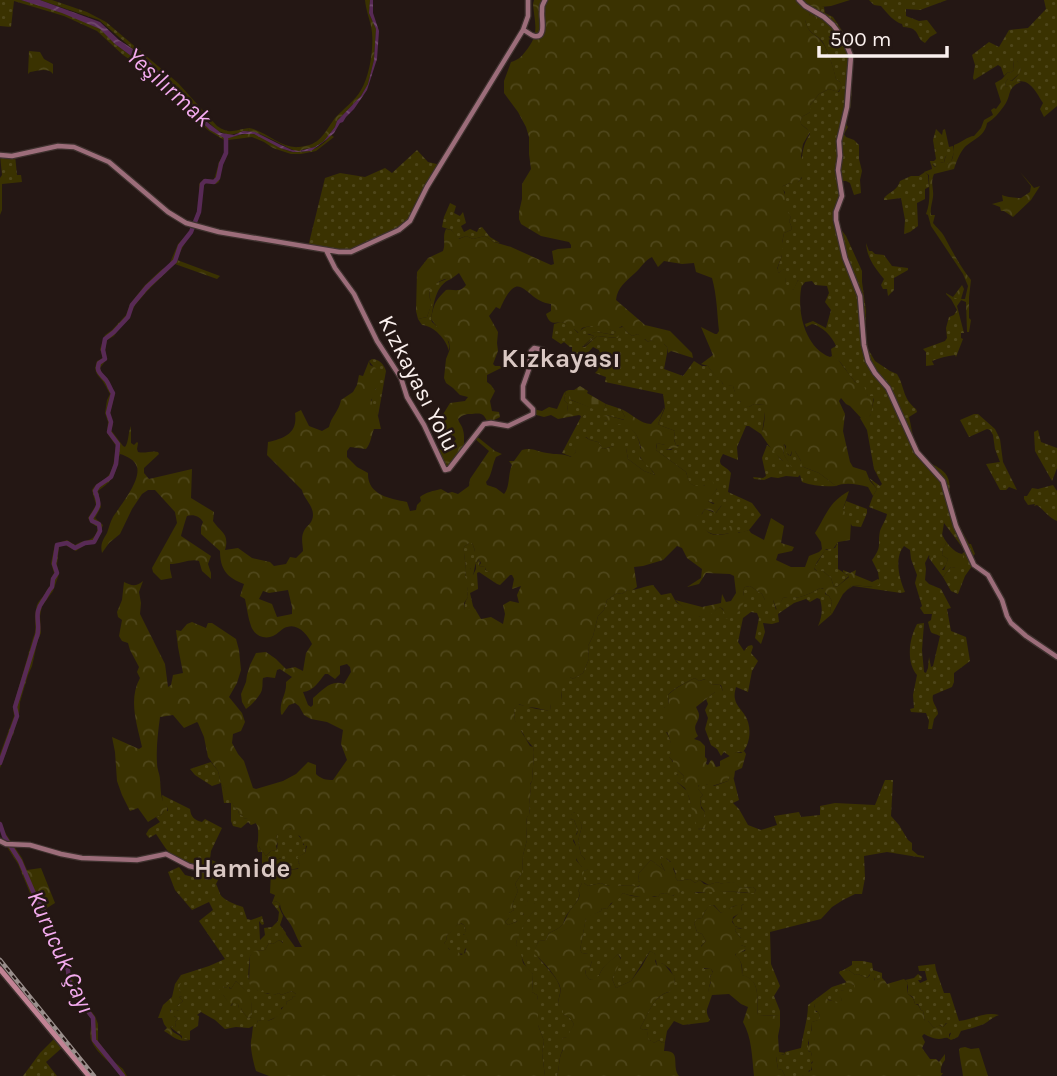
<svg xmlns="http://www.w3.org/2000/svg" width="1057" height="1076" viewBox="0 0 1057 1076" font-family="Karla,sans-serif">
  <defs>
    <pattern id="grass-dots" width="8" height="8" patternUnits="userSpaceOnUse" patternTransform="scale(1.75)"><rect width="8" height="8" fill="#3a3201"/><path d="M2 2h.1M6 6h.1" fill="none" stroke="#4e461a" stroke-width="1.8" stroke-linecap="round"/></pattern>
    <pattern id="forest-crowns" width="20" height="18" patternUnits="userSpaceOnUse" patternTransform="scale(1.75)"><rect width="20" height="18" fill="#3a3201"/><path d="M2 6a3 3 0 1 1 6 0M12 15a3 3 0 1 1 6 0" fill="none" stroke="#4e461a"/></pattern>
    <pattern id="cemetery-stones" width="16" height="16" patternUnits="userSpaceOnUse" patternTransform="scale(1.75)"><rect width="16" height="16" fill="#3a3201"/><path d="M2 7V4a2 2 0 0 1 4 0v3zM10 15v-3a2 2 0 0 1 4 0v3z" fill="#4e461a"/></pattern>
    <pattern id="water-waves" width="16" height="10" patternUnits="userSpaceOnUse" patternTransform="scale(1.75)"><rect width="16" height="10" fill="#582a56"/><path d="M0 5q4-4 8 0t8 0" fill="none" stroke="#71496f"/></pattern>
  </defs>
  <rect width="100%" height="100%" fill="#241714"/>
  <path fill="url(#grass-dots)" fill-rule="evenodd" d="M0,0H21L62,12L94,25L103,31L115,44L138,61L176,92L193,113L210,130L224,137V140L209,131L188,112L169,89L155,80L141,67L123,55L97,31L64,16L14,1L11,27L0,26Z
    M40,0H52L87,12L106,22L178,83L217,126C230,135 234,130 249,128L248,131L229,135L218,131L199,113L176,86L163,76L145,57L134,50L99,20Z
    M869,0H947L920,10L906,9V16L919,21L927,20L937,33L930,37L925,43C914,37 922,28 903,27L902,24C894,22 887,13 881,6L874,5Z
    M1044,0H1057V106L1044,117L1040,109L1043,103C1037,94 1030,78 1017,82C1013,83 1010,86 1006,87L1005,83L1008,79H1012L1010,81H1012C1021,73 1023,70 1017,61H1013L1014,70L1010,73L1008,72L1004,76L1001,67L998,65L974,80L973,78L975,65L972,55L989,42L999,47L1009,30L1028,28L1046,9Z
    M821,7H824L825,13L833,17L845,35L853,56L851,105L845,123L848,127L844,134L846,137L854,140L859,145V159L862,171L860,180L861,193L854,195L850,183L846,181H843V200L838,213V218L840,228L846,236L862,271V282L866,311L865,331L868,349L875,361L890,371L897,374C905,387 902,398 916,409L917,412L909,417C913,434 914,451 929,462C935,466 943,469 947,476C951,483 949,490 950,497C952,514 961,529 969,544H971L975,554L973,556L975,564L984,569L983,572L975,570L972,566L965,576L958,594L951,591L943,577L951,567L963,568V556L965,551L944,523L942,535L946,544L943,548L942,555L948,559L946,565L941,571L929,555L925,563L926,569L925,580L929,584L941,589L951,608L947,609L951,631L966,637L970,661L954,673V682L952,687L933,695C931,703 938,707 938,714L934,719L932,729H928L929,721L926,713L911,712L910,709L914,708L913,695L917,675C906,662 909,639 917,624L924,623L922,650L924,672L926,673L928,668L929,657L931,667L933,666L940,636C930,631 932,637 928,622L931,620L932,614H924L920,608L922,606L915,583L917,575L911,559L910,550L904,546C894,558 899,578 905,592L901,593L853,586L847,590L852,585L872,587L879,579L878,572L872,560C883,545 877,545 880,531C882,525 886,520 887,514L869,507L873,496L877,489L869,478L880,486L882,484L874,469L867,430L860,418L870,416L874,399L872,396H868C864,388 857,385 852,378C845,370 842,361 832,356L831,349L836,346C832,336 822,326 812,324L806,327L805,324L813,321L826,328L831,310L825,302L829,293L827,286L815,285L812,281L805,282L802,286L798,280L794,289L791,291L786,286L784,269L779,273L777,270L782,255V243L784,233L791,230L792,228L789,221L791,217C785,212 785,200 785,192L781,188L783,186L790,183L796,184L802,178C802,161 800,149 810,134L807,129L801,124C800,115 805,116 810,112V105L819,94L829,89L839,92L841,86L840,82L836,79C834,70 827,47 822,41C814,32 809,35 805,20H816V17L810,16L808,12L819,14Z
    M936,129L942,135L943,130L945,129L949,147L953,146L954,152L951,162L947,164V155L945,157L944,163L940,162V166L936,167L933,164L931,165L930,161H934L936,159L933,140Z
    M417,150L428,162L441,165L406,226L351,252L308,247L325,178L340,173L365,177L385,168L392,173Z
    M0,155H15L17,175H21L22,182L2,184V210L0,215V178L2,175Z
    M925,172L928,175L929,187L925,189V199L917,203L918,226L910,232L904,234L905,220L901,198L886,200H884V198C890,191 897,191 900,181L911,176H919Z
    M450,203L456,206L454,213L460,216L463,212L466,223L461,226L464,232L470,229L477,232L479,228L482,227L490,237L500,243L494,242L485,236L473,239L466,236L458,239L451,230L442,227L444,217Z
    M866,243L869,251H872L875,254L884,255L892,266L908,268V270L894,278V290L888,296L887,289H883L881,285L884,279C875,268 867,258 866,243Z
    M449,278L451,279C435,285 434,304 431,319L432,322C441,330 451,338 449,351C446,339 434,326 422,325L418,319L427,317L431,305L429,290L434,284Z
    M946,293L953,297L962,299L957,306L964,333H961V338L963,339L956,357L955,355C947,356 939,358 932,361L934,365L926,366V352L923,349L945,341L947,338L946,328L949,317L954,315L957,310L951,299L946,294Z
    M561,322L565,323L568,329H574L578,333C586,322 605,326 616,332L615,335L597,332L587,334L594,336L582,347H585L597,336L616,338L617,328L623,327L627,332L632,336L638,334L648,342L651,340L656,343H663L668,348L664,369L683,376L694,361L702,366H708C712,373 719,376 723,384L733,386C736,396 739,404 749,407L754,404L765,405V412L762,433L761,434L749,426H746L737,447L738,460L723,454C715,467 725,464 731,473L728,492L752,503L761,515L749,530L741,533L730,530L729,533C712,538 703,532 695,516L702,514L705,509L716,513L722,505L707,501L717,489L706,484L702,487C688,485 690,484 686,472L656,450L657,443L665,445V450H671L679,445H676L674,439L675,431C671,429 660,426 658,424L665,408L663,394L605,382L606,377L595,373L598,370C593,364 592,357 600,353L599,350L593,347L585,356L582,363L577,358L572,357V347H570L564,342L561,344L552,338L554,324Z
    M372,359C379,359 384,364 386,371L378,416L371,403L374,390L376,389L373,366L369,361Z
    M569,390V398L571,400L603,412L606,404L621,409L625,417V420L606,415L604,420C608,421 612,421 616,422C636,426 642,440 640,458L648,465L655,475L644,471L628,459L626,448L614,446L603,449L598,442L590,440L586,437L575,444L576,452L572,457L562,453L580,419L584,415V412H567L568,404L564,400L566,391Z
    M974,414H978L995,429L1000,439L1003,462L1017,490L1009,487L1006,490H1000L986,464L1000,462L995,449L993,435L990,430L987,429L969,437L960,420Z
    M1038,430L1041,442L1057,448V468L1052,481L1035,451L1034,432Z
    M784,444L788,455L791,456L792,451H795L801,461V466L819,473L836,486C825,487 813,486 802,482L800,475L798,477L786,476L778,478L771,477L764,480L754,479L753,477L763,478L766,476L762,458L767,445L773,449L780,459L790,465L784,455L783,447Z
    M1053,485L1057,491V521C1048,517 1044,510 1037,505L1034,506L1035,504L1028,505L1024,499V496H1027L1032,488L1038,489Z
    M846,501L867,509V513L861,527L852,526L843,509Z
    M838,542V569L849,576L838,586L834,587L831,578L823,571H817L814,568L825,550L835,548Z
    M469,543H472C476,552 478,561 470,569L473,575L476,569V563L480,559L479,566L485,567V570L490,572V575L497,584L479,572L477,573L478,589L470,593L473,606L476,611L465,610C464,604 465,602 468,597L467,591L468,584L465,577C468,567 463,558 464,547Z
    M653,585L661,595L671,593L676,602L700,617L713,612L720,607L724,611L738,612L744,599L743,590L745,587L750,586L762,594L765,600H773L776,610L783,598C789,596 794,598 800,597C807,595 814,592 820,588L825,589V594L829,596L832,601L830,612L832,614L818,626C822,617 823,609 820,599L817,598L810,602L806,599L794,603L778,614L779,622L772,624L763,623L765,632L761,644L755,638L759,618L757,613L751,612L743,618L738,642L744,651L748,646L752,645L753,647L751,653L758,661L752,671L748,692L736,687C735,691 734,695 735,699C736,705 741,709 744,714C752,725 751,742 743,752H736L731,757L724,752L721,756L717,749L711,745L705,729L708,718L705,710L708,704L706,699L715,692L723,691L721,685L711,684L705,679L699,681L695,678C685,683 675,687 668,695L669,705L664,708V732H666C671,740 674,748 669,757C675,763 674,768 684,776L682,782L677,774V782L687,791L699,830L700,828L705,829C705,824 703,815 705,812L701,806L700,798L703,795L697,788L701,783H705L707,785L709,783L714,786L728,781L730,776H733L739,800L733,803L739,809L748,825L761,830L777,825L774,816L799,812L801,817L820,815V806L835,803L875,805L885,780H893L891,816L899,825L908,840L912,843V850L918,855L924,856V858L887,852L864,856L865,878L862,894H855L843,900L832,907L821,919L770,932L771,964L780,986L774,996L780,1011V1016L758,1015C756,998 762,981 742,975C743,967 742,961 735,955L737,953L745,951L746,947L741,945V938L735,931L736,928L743,929L735,926L732,920L742,910L741,906L744,904L734,906L721,913L714,905C706,906 705,912 702,918L697,919L694,923L697,932L702,934L706,941L701,946L704,969H711L713,973L710,976L711,981C708,988 709,991 708,998C707,1008 705,1012 710,1020L708,1022L683,1025L674,1021L667,1031L665,1042L662,1043L659,1040L654,1043L651,1040L650,1042C646,1039 647,1033 648,1029L643,1030L640,1028C648,1016 652,996 669,992C673,987 676,981 674,975H673L670,969L662,963L659,966H657L655,954L650,951L631,981L616,988L612,979L621,958L618,954C610,963 603,964 599,976L592,980L589,979L586,975L585,969L590,967L592,961H588V954L582,953L580,950L586,917L601,911L602,908L607,909C611,902 619,899 623,893C635,899 646,895 658,897L660,894L665,893L673,896L676,893L685,890L698,893L716,891L751,893H754L756,890L753,887C746,887 740,891 735,883C730,882 729,883 724,883C717,884 718,881 709,885L700,880L695,883L690,879L678,881L675,877L676,874L671,862L666,858H663L661,857V864L665,871L651,860L639,873L638,881L640,882V885L637,887C626,882 613,890 601,883L588,886L584,883V871L588,869L585,866V859L581,855L578,841L582,826L575,812L571,814L574,816V818L570,819L574,820L578,830L573,841L576,846V860L582,867V883L578,891L580,893C578,904 570,908 565,918C564,920 564,922 563,924C560,928 554,931 549,933L546,940L539,941C538,942 535,949 535,951C535,958 558,975 560,988C561,994 558,998 558,1004L563,1008V1014L570,1018L574,1024L568,1037L563,1038L561,1044L563,1049C558,1058 560,1067 557,1076H545L542,1053L544,1041L538,1025V1000L537,995L532,992L533,974C521,964 523,955 516,945C517,931 531,913 540,904H535L528,900L527,905L525,906C526,918 516,922 508,925L505,922L509,918V913L514,910L512,905L518,891L515,884L522,873L523,855L527,840L526,826L527,817L530,814L529,805L531,787L530,785L532,781L534,752L533,747L525,738L524,735L515,721L514,709L518,704C526,707 543,711 550,710L551,704L562,700V685L567,677H570L573,679L583,673L589,659L588,646L593,636L598,616L604,610L607,600L617,593L622,594L627,590C635,591 644,586 653,585Z
    M211,762L218,771L221,783L235,808L238,810L239,814L243,816V818L251,819L256,823L251,825L248,822L241,828L233,826L231,821V803H224L221,783L212,786L195,775L190,769Z
    M162,795L190,809C191,817 194,820 202,822L205,819L222,828L211,851L210,859L218,863L221,874L216,884C218,888 219,891 220,894C223,900 236,905 243,907L247,919L251,920L262,916L264,924L262,925L259,921L260,940L265,935L264,928L272,927L278,921L279,912L272,903L276,901L280,904L279,907L283,916L280,925L286,933L284,936L283,942L279,940L273,944L269,943L265,950L256,951L250,956C249,968 245,984 256,991L258,990V992L264,989L265,994L272,993L274,995L279,993L281,995L292,991L297,995L295,997L293,996L292,999L286,1002L287,1005L281,1008V1013L279,1016L265,1022L258,1020L251,1044L253,1026L249,1028L236,1027L225,1029L215,1020L201,1012L197,1015L199,1016L198,1026L190,1031V1040L182,1039V1036L170,1027L173,1026L176,1028L175,1022L178,1019L173,1015L174,1013H170L171,1008L179,1011L177,1006L183,1001L179,997L182,996L179,990L180,983L177,985L181,975L209,966L225,959L199,921L213,910L209,902L192,910L175,890L168,872L179,867L185,875L197,878L195,868H197L201,865C174,864 170,855 156,834L149,838L146,834L149,829L160,822L156,817L161,815L164,811H168L167,807L163,804ZM236,981C251,996 252,998 252,1017L248,1018L242,1011L241,1008H239L238,1004L234,1002L231,1006L224,996L219,992L223,989V986L225,988L227,987V985L231,989Z
    M292,828L303,841V845H306L305,853L298,857L299,860L298,863L300,864L299,868L279,872L277,867L280,863L279,862L282,861L281,858L270,862L272,868L268,871H262V852H258L257,846L259,835V847L266,856L271,851L277,850L278,840L276,839L277,835L282,831Z
    M458,923L459,925L460,923L464,925L466,931L463,935H466L468,941V947L465,949L464,954L455,953V950L452,949L450,950L444,943L446,941L447,935L453,930Z
    M852,961H863L872,963L873,970L882,973V978L885,981L883,982L878,979L875,982V979L870,974L867,978L858,974L855,975L849,970L840,972L852,965Z
    M935,964L936,970L944,993H950L959,1021C972,1020 985,1011 999,1015C993,1017 989,1021 984,1024C977,1027 968,1029 961,1031L958,1037L951,1040L946,1037L949,1038L951,1033L950,1025L946,1023L943,1027L940,1025L934,1028L928,1021H925L923,1011L921,1010L918,1004H915L913,997L908,994V983L905,980L914,978L918,974L922,977L921,980H918L920,983L927,980L925,971H919L918,966Z
    M847,982L854,985L855,989L854,995C847,993 845,989 838,991L842,1000L838,1003L824,998L814,1005L816,1012H818L820,1016L819,1020L812,1022L811,1038L808,1040V1051L811,1052L813,1061L811,1063V1071L809,1070L808,1074L802,1076H785L782,1070L778,1069L776,1056L785,1054V1052L801,1048C803,1033 808,1019 808,1005L832,987Z
    M56,1037L64,1046L46,1062L57,1076H23L40,1053Z"/>
  <path fill="url(#forest-crowns)" fill-rule="evenodd" d="M365,0H370L369,13L376,29L374,60L368,84L361,96L337,121L335,127L324,141L315,147L301,150V152C314,151 323,145 331,135L334,137L316,151L301,154H291L273,148L264,142L252,137L228,140V152L222,165L219,182L216,184L206,183L204,185C200,196 202,208 198,219C192,234 182,245 177,260L220,276L217,279L175,264L149,289L135,305L127,321L119,328L114,336L107,340L105,350L107,359L100,368C101,375 107,376 109,382C111,386 112,389 115,393L110,413L113,424L111,430L123,446L125,447C129,442 128,432 131,426V443L134,445L137,442L138,443L137,449L138,452C145,454 152,450 158,452L159,454L144,468V473L149,479L192,469L191,498L214,512L213,521C220,532 230,533 225,550L238,548L252,558L270,562L274,566L286,564L290,557L296,558L303,551C303,544 300,537 305,529C308,525 313,522 313,515C313,505 304,499 302,490L267,455L268,442C285,438 298,433 295,413L301,410L309,426L322,431L329,427C331,417 339,411 341,400L353,392L357,385L359,375L363,376L369,361L370,365L376,368L378,381L377,387L374,391V396L371,400L378,416L381,429H374C371,436 371,443 366,449L350,447L347,451V457L357,467L368,473C367,495 390,499 407,502L410,511L416,510L417,505L421,501L420,497C426,492 433,491 441,489L448,493L452,492L458,494L469,486L470,479L489,451L474,438L475,435L495,451L502,454L496,457C492,465 492,476 486,482L487,485L496,488L504,494C510,488 508,473 512,465L509,461H514L522,450C533,447 537,452 547,453C557,455 562,453 571,457L576,452L574,447V440L585,437L590,440L598,442L603,449C612,448 617,442 626,448L628,459L644,471L655,475C651,467 640,461 638,452L641,448C637,425 623,426 604,420L603,416L606,415L624,420L625,417L621,409C631,413 640,424 651,424L661,413L665,406L658,424C660,426 671,429 675,431L674,440L676,445L682,447L665,450L663,449L665,445L657,443L656,447V450L686,472C690,484 689,486 704,486L708,479L713,482L717,489L708,501L713,504L720,500L726,504L721,506L715,514L713,511L705,509L701,515L696,516C705,531 709,539 729,533V526H732L739,533L749,530L751,533L764,540L771,518L784,526L781,543L794,547L792,551L778,554L776,560L791,567H805L809,556L819,552L822,549L821,542L815,533C827,514 828,503 849,491L843,509L851,522L850,540L838,542L833,549H826L817,562L814,569L817,571H823L831,578L834,587L838,586L849,577L848,575L843,572V570L850,573L856,570L855,575L872,582L878,579L880,582L879,585L874,587L852,585L843,594L832,614L830,612L832,601L829,596L826,594L823,588H820C814,592 807,595 800,597C794,598 789,596 783,598L777,610L773,600H765L762,594L750,586L745,587L743,590C743,594 745,597 744,600C743,609 734,618 726,619L723,609L720,607C716,610 710,616 705,617C695,619 681,605 675,600L702,607L721,603L722,594L726,602L731,601L736,593L734,576L730,574L706,573L699,584L687,587L701,578L702,569L687,558L682,548L677,546L663,560L643,566L634,567L637,587L631,591L627,590L622,594L617,593L607,600L604,610L598,616L593,636L588,646L589,659L583,673L573,679L570,677L567,678C562,686 560,694 563,704H551L550,710C541,711 536,705 524,708V706L519,704L514,709L515,721L521,724V731L530,746L533,747L534,752L532,781L530,784L531,787L529,805L530,815L527,817L526,826L527,840L523,855L522,873L515,884L518,891L512,905L514,910L509,913V918L505,922L508,925L516,922L524,914V908L528,900L534,899L533,901L535,904H540L541,905C531,911 517,934 516,945L520,949L523,963L533,974L532,992L537,995L538,1000V1025L544,1041L542,1053L545,1076H269L256,1071C254,1065 250,1048 251,1042C252,1035 256,1027 258,1020C267,1023 275,1019 281,1013L280,1011L285,1005H287L286,1002L292,999L293,996L295,997L296,994L292,991L281,995L279,993L274,995L268,993L265,994L263,990L258,993V990L256,992L251,988L249,982L250,956L254,951L265,950L269,943L273,944L279,940L283,943V938L285,933L295,947H302C298,941 295,932 291,925C286,917 281,913 280,904L276,901L272,903L275,895L270,893L271,872L268,871L272,868L270,862L282,858V861H280V864L277,867L279,871L298,869L300,864L298,863L299,860L297,857L305,853L307,846L304,845L300,836L296,835L291,828L277,835L276,839L279,840L276,846L277,850L271,851L266,856C264,853 260,849 259,846C256,831 264,821 243,818V816L239,814L238,810L235,808L227,795L221,783L218,771L208,757L204,737L198,723L197,722L184,728L173,715L160,717C158,732 156,748 157,763C157,770 160,774 160,780C161,790 160,800 167,807V811H164L161,815L156,817L148,822L138,808L130,811L122,795L117,781L115,752L112,737L139,749L142,747C137,724 128,700 140,678L137,672L139,667L130,650L128,643L122,641L119,636L122,620L118,617L117,612L122,600L124,582C131,585 135,588 143,581L139,592L141,603L140,614L165,664L168,687L171,685L173,675L183,673L178,647L176,630L181,631L187,624L192,622L206,628L208,623H212L236,639L239,650L241,670L237,683L229,697L242,713L245,722L241,731L233,734L232,743L238,754L244,761L253,788L256,789L283,781L296,774L308,762L316,765V774C321,779 326,780 333,780L347,760L341,744L343,730L327,722L311,719L304,715L299,706L295,703L289,705L282,715L281,714C279,700 287,695 286,682L292,677L280,669L277,670L275,678L267,677L263,678C262,682 263,685 262,689C262,694 251,706 246,709L242,702L241,694L246,682L247,675L250,665L256,653L266,652L276,659L286,669L295,667L303,671L306,653L312,644C308,635 298,623 287,627C282,628 278,634 273,636C264,640 254,635 251,626C248,618 247,608 245,599L240,596L244,584C227,578 220,569 220,551L201,534V527L203,522C200,516 193,514 187,516C186,518 182,532 181,536L211,556L208,564L211,573V579L202,571L199,561C192,558 179,564 170,564V569L172,578L161,580L153,572L152,568L177,523L175,512L155,490H148L142,494L132,509L120,534L109,543L102,553C100,544 103,540 107,533C109,528 110,522 113,517C120,506 141,481 137,467C135,460 127,456 120,454C117,461 117,471 112,478C109,483 103,487 98,491L101,507L95,518L103,525L96,543L86,544L76,551L65,545L59,547L57,565L59,574L53,591L42,606L40,616L41,633L38,639L32,666L28,675L20,702L19,714L13,735L8,742L7,750L0,768V754L14,716L13,707L33,638C38,628 33,620 36,610C37,601 40,601 44,595C46,592 47,589 50,586L51,578L54,573L51,563L55,544L67,540L75,545C87,538 95,543 98,527L91,523L88,518L96,505L92,490C96,483 99,483 105,479C115,471 114,457 116,446L107,433L108,422L105,413L107,400L110,394C108,391 107,388 105,385C100,375 92,375 97,361L103,358L100,349L105,335L112,330L126,315L130,304L145,285L161,270L169,265L178,244L190,231L199,207V184L204,179L214,180L219,162L224,154V138C234,138 242,133 252,134C267,135 280,153 298,152C284,147 264,133 248,131L249,128C266,131 281,149 299,147C321,145 323,134 335,118C343,109 355,101 361,90C370,75 375,44 371,26C369,17 366,10 365,0ZM469,543H472C480,558 469,562 470,574L473,575C475,570 474,563 479,559L481,563L479,566L485,567L486,571L490,572L489,575L497,584L500,585L510,575H512L514,579L512,589L521,586L517,595L519,603L510,601L503,605L505,614L503,624L491,617L481,619L475,609L465,610L464,603L468,597L467,591L469,582L465,577C468,567 463,558 464,547ZM288,590L292,607V614L277,617L272,604L259,599L263,591L269,593ZM347,664L350,667L351,672L344,684C331,679 323,690 313,698V705L311,707L308,705L303,692C314,691 319,681 325,674H328L335,679L340,674V666ZM458,923V925L461,923L464,925L466,931L462,934L465,935L468,941L465,953L461,955L458,952L455,953L456,950L451,947L450,950L448,948V946L444,943L446,941L447,935L454,930Z
    M534,0H850L831,6L821,7L820,14L809,11V15L816,17V20H805C809,35 814,32 822,42C827,47 835,72 836,79L840,82L842,86L838,92L829,89L819,94L810,105V112C805,116 800,115 801,124L810,132L803,144L801,156L805,167L802,177L796,185L790,183L783,186L782,188C788,196 784,209 791,217L789,221L792,228L791,230L784,233L782,243V255L777,269L779,273L783,269L785,270C786,279 784,288 793,290L798,280L802,284C796,309 804,347 830,357L832,356L836,357L855,382L864,386L868,396H874L871,414L869,417L862,419L850,406L846,404L841,398L839,401L845,414L843,431L850,462L853,467L866,471L870,481L877,489L873,496L868,487C858,484 844,482 836,486L819,473L801,466V461L795,451H792L790,456L786,452V446L784,444L783,447L784,455L792,467C780,462 768,445 761,434C765,427 765,413 765,405L754,404L749,407L740,406L741,402L737,400L733,386L724,385C719,378 712,373 708,366L701,364L713,355L701,327L715,334H717L719,331C717,313 717,296 712,278L696,272L694,263L682,264L664,261L658,267L652,257C644,261 642,267 635,273C626,281 617,288 616,300L645,325L670,331L692,353L693,358L671,351L668,353V348L664,344L655,343L651,340L648,342L645,339H642L638,334L632,336L627,332L622,326L617,329L620,332L618,338L597,336L581,349L594,336L587,333L597,332L614,335L616,332C606,328 593,324 582,328L579,333L574,329H567L565,323C556,321 550,327 546,314L551,311V304C524,301 520,263 500,309L496,307L489,316L498,332L497,343L498,351L493,364L495,366H500L501,368L487,375V382L491,385L495,391L490,401L492,411L499,412L500,417L488,423C483,413 482,413 472,414C466,414 464,414 458,419C459,423 462,425 463,430C465,436 463,442 465,448L446,470L436,447L446,453L456,439L454,436L444,432L442,416L450,403L465,401L468,397L460,395L453,388L446,383L444,378L446,359L450,349L449,342L431,319C434,304 435,301 446,290C455,289 460,293 466,285L459,273L451,279C441,277 435,285 429,290L430,300L432,303L427,317L418,319L416,311L417,272L428,258L443,251C446,243 442,237 446,229L451,230L459,239L466,236L473,239L485,236L494,242L511,247L551,265L554,264L552,251L558,249L571,248V245L569,242L541,236L521,224L519,219V212L522,199V184L531,169L529,154V137L526,127L518,112L504,93V81L511,62C518,60 521,57 525,52C540,34 535,26 533,4Z
    M29,51L40,52L44,59L53,64V74C48,67 37,71 30,72L28,74Z
    M1013,60L1017,61L1021,66L1020,73L1010,82L1011,79H1008L1005,83L1006,87L1016,82H1021C1006,88 1012,96 1004,106C999,113 994,119 987,123C985,137 971,140 964,148C959,154 956,163 954,169L934,174C930,183 934,188 933,197C932,204 930,208 931,215H935L933,223C936,227 942,232 944,236C952,251 960,266 971,280L969,297V318L971,320L969,332H967L966,302L953,297L962,285L964,289L961,299H965L968,286L963,274L931,226L928,215L926,214C931,202 929,189 929,175L924,172L932,169L931,163L935,167L940,165V162L944,163L946,155L948,156L947,164C955,161 953,152 954,145C961,143 968,136 974,136L981,128L984,120L993,115L991,110L994,108L996,109L1001,102L995,83L1002,79L1008,72L1010,73L1014,70Z
    M1020,172L1034,188L1040,186L1031,200L1013,217L1004,211H1001L1000,207L992,204L1003,201L1002,195C1005,197 1016,198 1021,198L1030,192L1031,186Z
    M566,391L564,400L568,404L567,412H584V415L580,419L581,416L579,415L558,419L551,415L544,417L533,414V409L542,411L549,407L557,409L564,393Z
    M941,532C945,542 953,552 962,554L965,551L963,556V568L959,570L954,567H951L943,577L929,558L930,554L941,570H944L948,559L942,555L943,548L946,544L943,539Z
    M695,678L699,681L706,679L711,684L720,685L723,691L722,694L715,692L696,707C697,710 699,712 699,715C699,724 691,724 698,736L694,739L700,741L705,746V757L707,759L706,764L708,765L711,760L713,761L716,767L720,766V761C725,758 731,756 736,752L741,753L744,751L746,754L742,768L735,771L734,778L730,776L728,781L712,786L710,784L707,785L703,783L698,786V789L703,795L700,798L701,808L705,812L704,817L706,819L705,829L700,828L699,830L694,819L689,797L685,788L677,782L676,774L679,776L682,781L684,776L673,766V761L667,755L671,753C671,744 671,741 667,732L664,733V708L669,704L668,695C676,687 685,683 695,678Z
    M576,812L582,826L578,841L581,855L584,858L589,869L584,871V883L588,886L601,883C613,890 626,882 638,887L640,885V882L638,881L639,873L651,860L665,871L661,863V857L663,858H666L670,862H675L673,869L676,875L675,877L678,881L690,879L695,883L700,880L704,884L709,885C718,881 716,884 724,883C729,883 730,881 736,883C740,891 746,887 753,887L756,890L754,893H750C727,890 704,894 682,891L672,896L665,893L660,894L658,897L654,896L647,899C639,895 631,897 623,893L616,902L611,903L607,909L602,908L601,911L586,918L580,950L582,953L588,954V960L592,961L590,967L585,970L586,975L589,979L592,980L594,977L599,976C603,964 610,962 618,954L621,960L612,979L616,988L631,981L642,966L650,951L654,953L657,957L655,961L657,966L662,963C667,966 671,974 675,976L674,986L669,992C653,995 648,1016 640,1028L643,1030L649,1029L647,1034L649,1041H651V1039L654,1043L659,1040L662,1043L665,1042L664,1051C682,1050 671,1066 679,1076H557C560,1067 558,1058 563,1050L560,1044L563,1038L567,1037L574,1024L570,1018L563,1014V1009L558,1004C558,997 563,992 559,984C554,974 547,966 539,958C538,957 536,956 535,955C533,951 537,944 539,941L546,940L549,933C554,931 560,928 563,924C566,919 568,912 572,908C576,902 579,901 580,893L578,891L582,883V867C577,861 572,854 576,846L573,837L577,834L578,830L574,820L570,819L574,817L570,813Z
    M0,821L6,834L22,858L27,870L41,868L55,903L47,908L46,910L79,996L95,1016L98,1024V1041L112,1060L123,1069L127,1076H120C113,1063 97,1055 91,1040C89,1034 92,1025 91,1018L76,1001L74,990L68,981L66,969L54,945L45,917L32,898L18,864L7,847L1,833Z
    M745,902L741,906L742,912L733,917L732,922L736,927L745,928H736L735,931L741,938V945L746,947V949L740,953L735,954V955C742,959 742,968 742,975C762,980 756,999 758,1015L780,1016V1026L778,1036L779,1052L786,1053L776,1057L778,1069L782,1070L785,1076H754C752,1057 752,1038 743,1022L748,1007L741,1004L729,994L712,995L706,1012C706,1004 708,988 711,982L710,977L713,972L711,969L703,968L700,948L706,941L702,934L697,932L694,923L697,919L702,918C705,912 706,906 713,905L721,913L725,910Z
    M849,970L855,975L858,974L867,978L870,975L869,972L872,971L875,981L878,979L885,981L887,984L904,979L908,983L907,987L908,994L913,998L915,1004L918,1005L921,1010L923,1011L925,1021H928L934,1028L939,1025L943,1027L947,1023L952,1025L951,1029L953,1031L949,1034V1038C944,1037 942,1039 939,1039C934,1039 928,1036 924,1034L922,1036L925,1042L922,1048L930,1059H936L939,1062L945,1054V1060C942,1063 940,1069 941,1073H943L941,1076H802L812,1070L811,1066H809L813,1062L811,1058L812,1056L811,1052L807,1050L809,1043L808,1040L811,1037L810,1033L812,1030V1022L818,1020L820,1016L818,1012L813,1009L815,1007L814,1005L825,996L828,1000L838,1002L842,1000L837,991L839,990L848,991L852,994H854V985L847,983L839,973L840,971Z
    M181,975L178,984L181,983L179,990L183,996L179,997L183,1001L177,1006L180,1009L179,1011L172,1009L170,1010V1013H174V1016L178,1019L175,1022L176,1028H174L173,1026L170,1027L173,1032L180,1036L182,1039L190,1040C178,1043 173,1036 164,1031L167,1028L164,1024L162,1018H158L163,1005L172,997L175,984Z
    M236,981C252,996 252,997 252,1017L248,1018L242,1011L241,1008H239L238,1004L233,1003L230,1006L224,996L217,992L220,989H223V986L225,988L227,987L228,984H229V988L231,989Z
    M965,1047L971,1049L979,1048L988,1076H963C962,1067 960,1060 959,1050L960,1048Z"/>
  <path fill="url(#cemetery-stones)" d="M580,386L588,391L587,393L606,404L603,413L569,399V390H574Z"/>
  <path fill="url(#water-waves)" d="M21,0H40L100,22L119,40L145,57L163,76L182,91L207,122L221,133L234,135L243,131L255,132L281,145L292,150L299,151L315,147L324,141L335,127L337,121L361,96L368,84L374,60L376,29L369,13L370,0H373V13L379,31L377,59L367,90L354,109L346,117L343,122L340,123L334,133L326,140L311,151L293,152L280,148L254,134H242L229,138H224L210,130L192,113L178,94L146,67L115,44L100,29L62,13Z"/>
  <g fill="none" stroke-linecap="round" stroke-linejoin="round">
    <path stroke="#582a56" stroke-width="4.5" d="M0,763L17,716L15,707L36,639C41,629 36,621 38,611C40,603 43,602 46,596C48,593 49,590 52,587L53,579L57,573L54,564L57,545L67,543L75,548L85,543L94,542L100,531L99,524L92,521L91,518C100,505 100,505 95,491L98,486L111,477L116,464L118,444L109,432L111,422L108,413L113,393C110,389 109,384 106,380C100,373 96,372 99,363L105,359L103,350L105,339L114,332L128,317L132,305L147,287L175,261L180,246L191,232L199,212L202,184L205,181L214,182L218,178L221,164L226,153V136
      M0,824L4,836L20,861L35,896L47,916L57,946L68,970L69,981L75,988L78,998L93,1018L94,1040L123,1076"/>
    <g stroke="#3e312e" stroke-width="7">
      <path id="secondary" d="M799,0L805,6L824,17L833,25L845,41L851,56L847,107L839,141L840,156L838,170L842,196L836,212V220L845,258L860,296L864,345L868,361L875,373L888,388L917,452L943,481L956,526L974,565L988,575L1002,600L1007,616L1011,623L1026,636L1057,657
        M523,30C527,31 530,35 534,36C547,39 541,18 542,12C542,5 542,6 545,0
        M0,155L12,156L58,146L74,147L109,162L168,212L186,223L219,232L339,252H351L399,230L410,221L427,187L523,30L528,16V0
        M326,250L335,268L354,294L377,341L401,378L407,397L424,425L445,470L449,469L484,424L491,423L508,426L533,414V409L523,399V386L529,369L531,351L534,348L544,350
        M0,841L6,844L30,845L61,854L82,858L137,860L166,854L189,866L210,871"/>
    </g>
    <g stroke="#3e312e" stroke-width="8">
      <path id="primary" d="M0,969L89,1076"/>
    </g>
    <use href="#secondary" stroke="#9c6d7a" stroke-width="4.5"/>
    <use href="#primary" stroke="#c18394" stroke-width="5"/>
    <g stroke="#998e8b" stroke-width="4.5">
      <path id="rail" d="M0,960L94,1076"/>
    </g>
    <use href="#rail" stroke="#241714" stroke-width="2" stroke-dasharray="5" stroke-linecap="butt"/>
  </g>
  <g text-anchor="middle" stroke-width="5" stroke-linejoin="round" paint-order="stroke">
    <g font-size="23" fill="#faf0ee" stroke="#241714">
      <text transform="translate(419 383) rotate(63)" y="8">Kızkayası Yolu</text>
    </g>
    <g font-size="24" font-style="italic" fill="#f4abef" stroke="#241714">
      <text transform="translate(169 87) rotate(42)" y="8">Yeşilırmak</text>
      <text transform="translate(61 952) rotate(66)" y="8">Kurucuk Çayı</text>
    </g>
    <g font-size="26" font-weight="bold" fill="#dac8c3" stroke="#241714">
      <text x="561" y="367">Kızkayası</text>
      <text x="242" y="877">Hamide</text>
    </g>
  </g>
  <path d="M819 46v10h128v-10" fill="none" stroke="#faf0ee" stroke-width="3.5"/>
  <text x="830" y="46" font-size="21" fill="#faf0ee" stroke="#241714" stroke-width="5" paint-order="stroke">500 m</text>
</svg>
